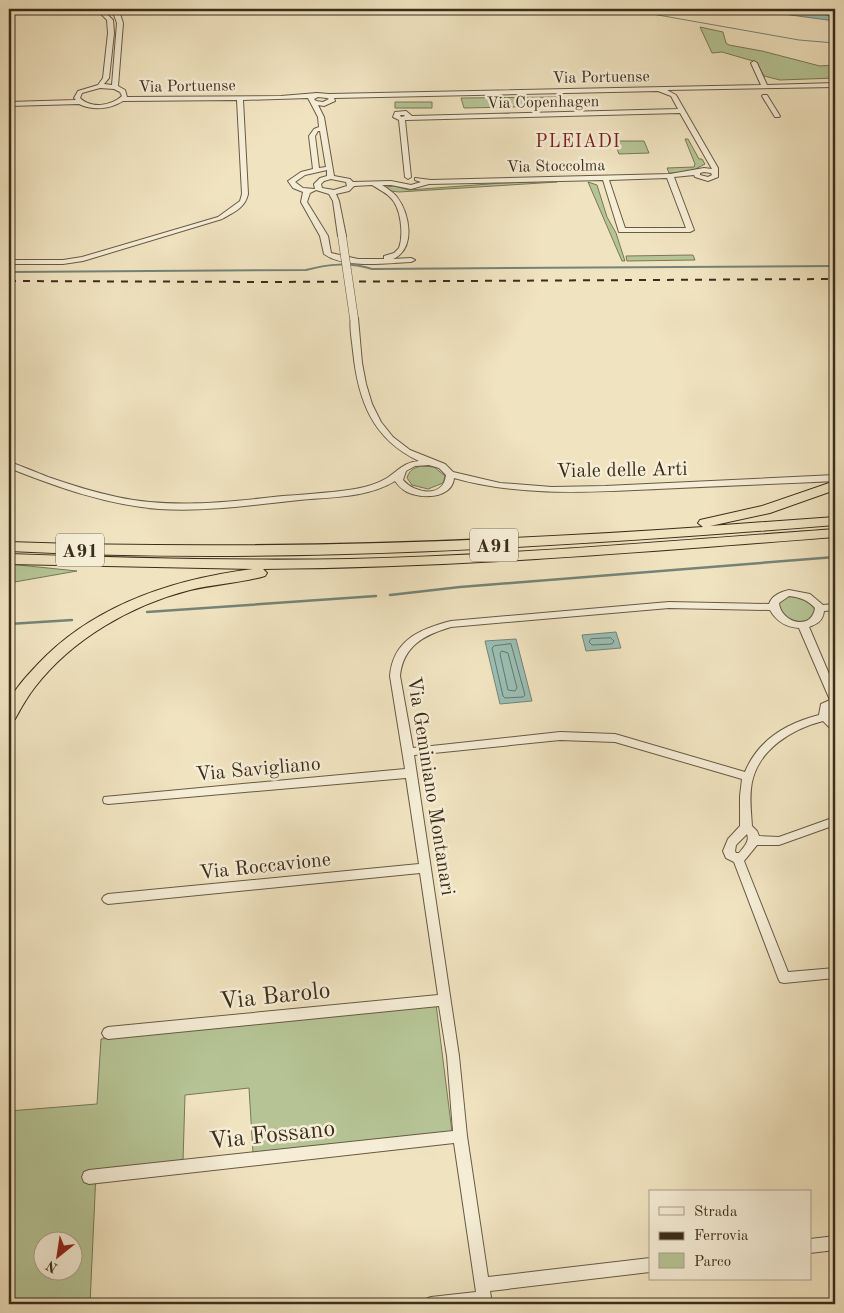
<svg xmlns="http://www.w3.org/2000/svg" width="844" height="1313" viewBox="0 0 844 1313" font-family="'Old Standard TT',serif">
  <rect width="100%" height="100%" fill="#f0e3c0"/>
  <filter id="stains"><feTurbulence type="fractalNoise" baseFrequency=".004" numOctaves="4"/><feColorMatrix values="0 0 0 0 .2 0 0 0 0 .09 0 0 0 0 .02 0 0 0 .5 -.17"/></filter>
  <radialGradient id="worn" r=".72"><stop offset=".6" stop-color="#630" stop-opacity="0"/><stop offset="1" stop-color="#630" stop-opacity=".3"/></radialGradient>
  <path fill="#b6c495" stroke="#787858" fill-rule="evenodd" d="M700,27L723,32L726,43L729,45L762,51L820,66L835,65V78L780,80L764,76L757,63L753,61L722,52L712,53Z
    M557,97L560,106L464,108L461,98Z
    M395,102H432V108H395Z
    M685,139H688L699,159H702L705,164L688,173H669L667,168L694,167L695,164Z
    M618,141H644L649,153L619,154L615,143Z
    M554,181L557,182L399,192L391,191L386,187L394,186L409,190L502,183Z
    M588,182L597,185L607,217L616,233L625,261H622Z
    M693,255L695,260L627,261L626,256Z
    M421,466L434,467L445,476L443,483L428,489L412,485L407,478C409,470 414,468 421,466Z
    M9,564L77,571L9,583Z
    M797,596C805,599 814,603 815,612C808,627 792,621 781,615L778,603L785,597Z
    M436,1004L452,1132L253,1153L249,1088L185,1095L183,1161L96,1173L90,1304H9V1111L97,1104L101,1039ZM42,1240H72V1270H42Z"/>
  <path fill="#9abeb5" stroke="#748477" d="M746,9H835V21Z
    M616,632L621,648L586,651L582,635Z
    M516,639L532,701L500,704L485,641Z"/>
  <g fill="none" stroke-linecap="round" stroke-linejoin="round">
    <path stroke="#6a7668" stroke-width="1" d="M784,9L835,16
      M611,638L614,641L612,644L592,645L589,642L591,639Z
      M511,644L525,695L523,697L505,698L503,696L492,648L494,646Z
      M502,651L508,653L517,688L515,691L508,690L500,654Z"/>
    <path stroke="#748477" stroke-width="1" d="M624,9L799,40L835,43"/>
    <path stroke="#748477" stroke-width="2" d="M9,272L306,270C329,264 349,262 372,269L835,266"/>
    <path stroke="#748477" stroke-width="2.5" d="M390,595L460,587L835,557
      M147,612L376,596
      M9,624L72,620"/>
    <g stroke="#685a44" stroke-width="2">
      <path id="minor" d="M96,9H102L113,20L114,33L109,78L104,84L112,85L117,23L114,15L107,9H113L120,14L123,23L118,86L125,90L127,97L281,96L317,93L329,94L761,85L751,63L754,61L757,63L767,85L835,83V87L667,90L676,95L718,168V177L708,181L695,177L694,175L674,177L694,230L690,232H619L603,180L429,184L411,189L391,185H382C388,189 393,192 397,197C410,214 416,249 393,259L411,258L415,260L411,262C387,263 345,269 324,254L320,236L301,202L303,192L293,188L288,181L301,172L313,169L309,136L314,129L319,127L318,117L308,98L243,100L248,194C245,208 234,212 222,219L83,261L63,264H9V260H63L82,257L218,217L240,201L242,194L237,100L123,101C110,109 94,111 79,104L9,106V102L76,100L74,98L78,91L98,85L103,78L108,33L107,20ZM100,88L114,89L120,92L122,96C111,106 91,109 80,98L82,93ZM658,91L671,96L678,109L412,116L406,111L395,112L393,117L399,120L405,177L408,179L411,177L405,120H407L680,113L712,169L704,168L670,174L431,180L415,178V180L421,182L411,185L391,181L353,182L350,179L334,176L324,117L318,105L324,106L335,101L334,98ZM318,97L327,98L329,99L323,102L316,101L314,99ZM400,115H404L405,116L401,117ZM318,131H320L326,167L319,168L315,136ZM327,170V176L320,178L314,184L315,189L303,188L295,182L305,175ZM704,172L711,173L712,175L708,177L700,175V173ZM667,178L686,228H625L609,180ZM331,179L346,182L347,186L334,190L322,188L321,184L324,181ZM372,185C378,189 385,192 390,197C401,207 404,234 399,248L394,253L384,256V259H358L331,253L328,236L307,202L310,193L316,190L329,194L333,201L338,236L342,238L346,236L339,201L336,194L349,191L354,186Z
        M763,95H767L780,116L779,117H775L762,96Z
        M351,316H354L358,318L362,363L366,384L372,404L381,422L393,437L410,450L445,464L453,472L500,483L552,487L605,486L835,475V481C776,484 717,486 657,489C588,492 521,497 454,478C452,499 421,499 407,492C401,489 398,485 395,481C368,498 330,497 299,500C253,505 206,512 159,509C107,505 57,487 9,468V462C22,466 35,472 48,477C71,485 94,492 117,497C172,509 228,502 283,496C307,494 331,493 355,489C366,487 377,484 387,478C398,471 404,462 419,461C372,439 358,400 353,351C352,340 349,326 351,316ZM429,465L439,468L446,475C444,498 415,494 403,480L406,471L415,466Z
        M789,590L810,594L823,605L835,604V610L824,611C823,621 817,624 809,627L835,688V706L830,709L829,714L835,721V730L831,729L823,721C792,729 759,749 752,782C749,797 751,811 752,826L757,831L759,836L779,837L835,817V825L779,845H757L744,861L788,972L835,968V978L784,983L780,982L778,978L734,862L726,858L723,851L728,839L740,826V796L742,779L615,742L560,740L414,755L459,1056L467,1136L488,1277L650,1258V1272L490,1291L492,1304H424L426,1299L431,1297L476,1292L454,1143L89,1184L84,1182L82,1177L84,1172L89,1170L453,1131L447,1056L439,1006L108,1039L104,1037L102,1033L104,1029L108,1027L438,995L420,873L108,904L104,902L102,899L104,896L108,894L419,864L406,778L108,804L104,803L103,800L104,797L405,769L390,676C393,640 420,629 451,621L669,602L769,604C772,595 781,592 789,590ZM789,596C800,597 808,600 815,608C812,631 781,623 779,603ZM669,608L770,610C777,622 786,627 799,628L830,700L821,704L819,715C787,723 758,740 745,772L615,734L560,732L413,748L400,676C403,646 424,635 451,627ZM747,834C750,841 744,847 739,853H736L735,851L736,845Z
        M835,1236V1250L810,1253V1239Z"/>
    </g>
    <g stroke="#3b2d1b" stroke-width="2">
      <path id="highway" d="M835,481V490L770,513L710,526L835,517V525C560,547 284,565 9,551V542C241,550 472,543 703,527L698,523L700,520L762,506Z
        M835,529V537C645,552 454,568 263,569L267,573L265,576C241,583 215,584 190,590C131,605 72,639 35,687C27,697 21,708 15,719L9,721C9,715 7,707 9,702C15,688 27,676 37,665C93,605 173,579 253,569L9,564V554C123,558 236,561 350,559C512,555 673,541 835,529Z"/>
    </g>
    <use href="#minor" fill="#f5edd6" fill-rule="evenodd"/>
    <use href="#highway" fill="#f0e3c0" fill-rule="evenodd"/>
    <path stroke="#3b2d1b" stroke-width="2" stroke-dasharray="7 7" stroke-linecap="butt" d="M9,281L267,282L835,279"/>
    <g stroke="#685a44" stroke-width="9" stroke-linecap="butt">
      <path id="minor-bridge" d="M342,236L354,318"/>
    </g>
    <use href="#minor-bridge" stroke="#f5edd6" stroke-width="8"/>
  </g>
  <g text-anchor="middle" stroke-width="5" stroke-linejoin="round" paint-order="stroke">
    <g font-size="16" fill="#3b2d1b" stroke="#f5edd6">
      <text transform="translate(601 76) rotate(-1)" y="6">Via Portuense</text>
      <text transform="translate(187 85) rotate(-1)" y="6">Via Portuense</text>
      <text transform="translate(543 101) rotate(-1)" y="6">Via Copenhagen</text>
      <text transform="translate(556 165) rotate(-1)" y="6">Via Stoccolma</text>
    </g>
    <g font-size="18" letter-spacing="1" fill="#7a1f14" stroke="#f5edd6">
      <text x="578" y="147">PLEIADI</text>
    </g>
    <g fill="#f5edd6" stroke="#736753" stroke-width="1">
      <rect x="470" y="528.5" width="48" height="33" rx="4"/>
      <rect x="56" y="533.5" width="48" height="33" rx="4"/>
    </g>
    <g font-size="19" font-weight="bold" fill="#3b2d1b">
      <text x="494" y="552">A91</text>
      <text x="80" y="557">A91</text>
    </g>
    <g font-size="20" fill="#3b2d1b" stroke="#f5edd6">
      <text transform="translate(622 469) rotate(-1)" y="7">Viale delle Arti</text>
      <text transform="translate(258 768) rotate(-5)" y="7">Via Savigliano</text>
      <text transform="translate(432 786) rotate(81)" y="7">Via Geminiano Montanari</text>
      <text transform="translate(265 865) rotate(-6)" y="7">Via Roccavione</text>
    </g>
    <g font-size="24" fill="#3b2d1b" stroke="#f5edd6">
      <text transform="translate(275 995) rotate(-6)" y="8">Via Barolo</text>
      <text transform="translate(272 1134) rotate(-6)" y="8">Via Fossano</text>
    </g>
  </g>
  <rect width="844" height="1313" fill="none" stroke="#f0e3c0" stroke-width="30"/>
  <rect x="10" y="10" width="824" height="1293" fill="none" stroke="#3b2d1b" stroke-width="2.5"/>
  <rect x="15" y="15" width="814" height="1283" fill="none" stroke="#3b2d1b"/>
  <rect x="649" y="1190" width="162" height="90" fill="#f5edd6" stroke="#aba08b"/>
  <rect x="659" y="1207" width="25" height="8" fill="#f5edd6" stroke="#aba08b"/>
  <text x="694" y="1216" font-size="15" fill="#3b2d1b">Strada</text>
  <rect x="659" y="1232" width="25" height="8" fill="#3b2d1b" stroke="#aba08b"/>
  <text x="694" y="1240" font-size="15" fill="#3b2d1b">Ferrovia</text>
  <rect x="659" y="1253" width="25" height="15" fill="#b6c495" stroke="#aba08b"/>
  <text x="694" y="1266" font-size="15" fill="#3b2d1b">Parco</text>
  <g transform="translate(58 1256) rotate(210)"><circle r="24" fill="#f5edd6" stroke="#aba08b"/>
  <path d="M0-4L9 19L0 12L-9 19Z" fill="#8f2418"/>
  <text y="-8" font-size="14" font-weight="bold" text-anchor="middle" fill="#3b2d1b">N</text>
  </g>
  <rect width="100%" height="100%" filter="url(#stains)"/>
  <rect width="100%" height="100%" fill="url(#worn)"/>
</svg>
